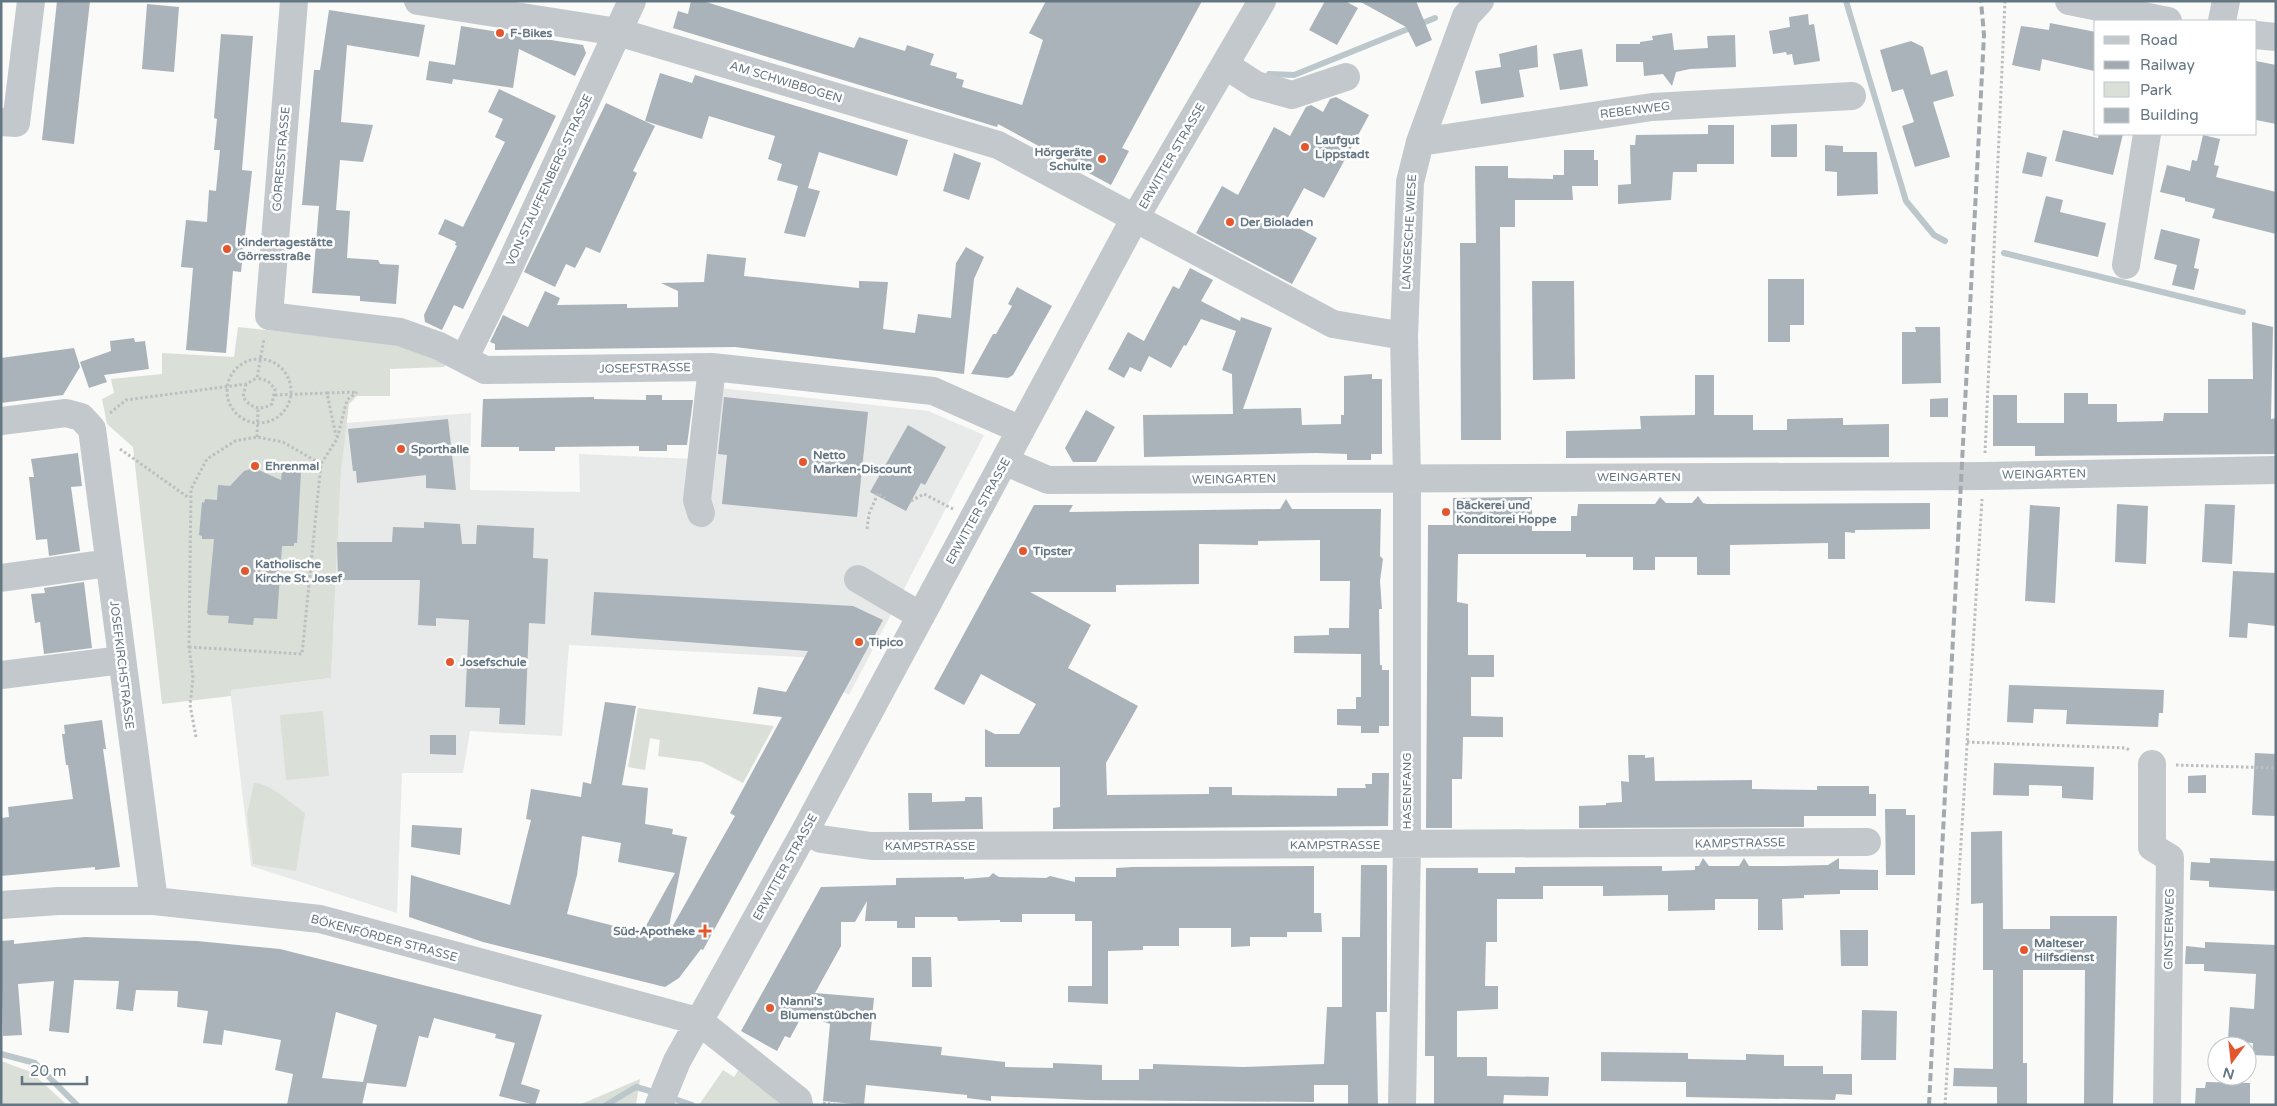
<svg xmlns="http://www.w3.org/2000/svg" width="2277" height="1106" viewBox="0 0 2277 1106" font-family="'Varela Round',sans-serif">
  <rect width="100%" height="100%" fill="#fafaf8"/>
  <path fill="#e8e9e9" d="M702,386L928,411L984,435L849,695L811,676L819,658L569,645L562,736L470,731L463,773H402L397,913L251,866L230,690L331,678L341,471L346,423L471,413L470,490L580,492L579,454L695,459Z"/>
  <path fill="#dadfd7" d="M238,327L408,345L447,362L444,367L390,369V396H357L349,404L341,471L331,678L231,690V696L162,704L133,447L107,424L102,399L114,393L111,379L162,374V353L234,357Z
    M638,708L774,726L743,783L702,762L658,756L660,740L650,738L645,770L628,767Z
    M323,711L329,776L286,780L280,715Z
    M254,783C274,785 287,801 305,813L296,871L253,864L247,815Z
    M1,1061L31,1072L67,1105H1Z
    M741,1066L785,1105H699L723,1070L734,1077Z
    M640,1079L636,1105H578H579Z"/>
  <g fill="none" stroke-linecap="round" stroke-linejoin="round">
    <path stroke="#bbc7cb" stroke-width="6" d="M1846,1L1906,201L1934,235L1945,241
      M1269,74L1294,75L1435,18
      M2004,253L2243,312
      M1,1054L35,1063L77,1105
      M669,1097L692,1105
      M606,1105L636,1087L657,1093"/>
  </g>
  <path fill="#aab3b9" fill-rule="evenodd" d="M57,1H90L74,144L42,140Z
    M691,1H703L854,48L859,37L905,51L907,45L934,54L930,65L957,73L956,78L964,80L962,87L1022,105L1043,40L1029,33L1046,1H1202L1122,148L1129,151L1111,185L998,124L997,127L673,28L678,11L688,14Z
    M1325,1H1345L1358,8L1337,45L1309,30Z
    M1359,1H1416L1432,40L1416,47L1406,27Z
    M147,4L179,7L174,72L142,69Z
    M329,10L425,25L419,57L347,45L341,122L373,125L363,162L340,160L336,210L350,211L347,258L378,260L380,264L399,265L396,304L360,301V296L312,293L319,206L302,205L314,70H320Z
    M1808,14L1809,25L1814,24L1820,61L1794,65L1792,54L1787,55L1786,52L1773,54L1769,31L1790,27L1789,17Z
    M2050,23L2096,32L2094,71L2042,59L2040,71L2012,65L2021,26L2049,30Z
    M461,26L583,45L586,53L575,76L519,49L513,88L453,79L452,84L426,80L429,61L455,65Z
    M1672,33L1674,50L1708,48L1707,36L1735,35L1736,67L1690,69L1676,72L1672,86L1663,74L1644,76L1643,62H1616V44H1640V42L1653,40L1652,36Z
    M221,34L253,36L242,170L252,171L241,272L233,271L226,353L186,350L193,268L181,267L186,220L207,222L209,190L216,191L220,150H214L217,119L214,118Z
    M1911,41L1923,47L1931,75L1947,70L1954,96L1933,102L1950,157L1915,167L1902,126L1914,122L1903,89L1892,92L1880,50Z
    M1537,45L1538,67L1519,70L1524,97L1481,104L1475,71L1501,67L1499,54Z
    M1582,49L1588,86L1560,90L1553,54Z
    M2256,61L2276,65V124L2256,120Z
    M660,73L692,83L695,75L908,140L897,176L819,152L808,188L820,191L805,237L784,233L798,186L777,180L782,164L768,159L775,136L709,116L702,139L645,121Z
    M499,89L556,116L463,309L454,305L442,330L425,322L424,315L457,246L455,245L456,242L438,234L445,219L463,227L505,142L495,137L503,119L488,112Z
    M1336,97L1369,115L1324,198L1304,188L1286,221L1317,238L1292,284L1196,233L1222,186L1238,195L1274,127L1290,136L1306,107L1311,105L1323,112L1330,99Z
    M606,103L655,126L633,171L637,173L600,253L586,247L575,268L566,264L555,287L524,272Z
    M1797,124V157H1771V125Z
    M1708,125H1734V164H1697V172H1673L1671,200L1618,204V185L1631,184L1630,145H1635L1636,135L1708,134Z
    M2063,130L2098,138L2099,134H2123L2113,175L2055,161Z
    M2203,135L2220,139L2214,165L2219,166L2216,177L2276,192V234L2212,218L2215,209L2185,201V198L2160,192L2167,165L2190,171L2192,160L2197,161Z
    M1825,145L1843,146V152H1877L1878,194L1837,196V172L1825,171Z
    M1564,150H1594V160H1598V186H1572L1573,200H1515V227H1500L1501,440H1461L1460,243H1476L1475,166H1508V178L1553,179V175H1564Z
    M2027,152L2047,157L2042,177L2022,173Z
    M954,153L981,163L969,200L943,191Z
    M2046,196L2063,200L2060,212L2106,223L2098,257L2034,242Z
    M2161,229L2200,239L2194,268L2199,269L2194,290L2172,285L2177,265L2154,259Z
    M966,247L984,257L974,279L964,374L735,347L495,350V344L490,342L503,315L528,327L545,291L560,298L557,305L627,304V308L678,307V291L661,283L704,282L707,254L746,258L744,276L859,288V281L888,282L883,329L915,333L918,314L951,318L956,263Z
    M1190,268L1213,280L1201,301L1240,321L1241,317L1272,328L1243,409L1301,408L1302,425L1341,424V415H1344V376L1372,374V379H1382V454H1371V460H1347V454L1316,453L1144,457L1143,415L1233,414L1232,374L1222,370L1236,331L1201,319L1186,346L1184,345L1171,368L1149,356L1141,372L1130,367L1124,378L1108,369L1128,332L1144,341L1173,286L1179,289Z
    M1768,279H1804V325H1790V342H1768Z
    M1532,281H1574L1575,379L1533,380Z
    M1017,287L1052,306L1013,375L1008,378L971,374L993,334H996L1012,306L1008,304Z
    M2252,322L2273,327L2271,419L2276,418V454L2035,456V446H1993V395H2017V423H2064V393H2088V404H2117V422L2163,421L2164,413H2208V379H2253Z
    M1915,327H1940L1941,383L1902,384V332H1916Z
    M134,338L135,342L145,341L149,369L104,375L107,382L89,388L80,362L111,351L110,341Z
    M74,348L80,367L63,395L1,403V358Z
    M1695,375H1714V415H1753V430H1787V419L1843,418V425L1889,424V457L1566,458V431L1641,429L1640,416L1695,415Z
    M646,395H662V400H693L687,445H667V451H639V446L555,447V451H519V447H481L483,399L594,397V399L646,400Z
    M724,397L868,412L857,517L722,504L727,455L718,454Z
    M1948,398V417H1930V399Z
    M1086,410L1115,427L1096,462H1073L1065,448Z
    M448,419L456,490L426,488V475L357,483L356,471H353L348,429Z
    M908,425L946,447L925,485L921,483L906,511L870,492Z
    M78,453L82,486L71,487L80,551L49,556L47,539L36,540L29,477H34L31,459Z
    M254,468L281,480L282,470L301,472L297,543H294V546H282L277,619L254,618L253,625L228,623L229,616L209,615L207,613L214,539H202V536L199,535L202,502L204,503L205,499L217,500L218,485L230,486L244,471Z
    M1698,496L1703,503L1707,504L1930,503V529L1855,530V533L1845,532V559H1828V543L1730,545V575H1697V557H1655V570H1633V557H1586V554H1458L1457,602L1468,604V655H1494V677H1471V716L1503,717V737H1463L1462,779H1452V828H1426L1428,525H1453V498L1532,497V531H1571V516H1577L1578,504H1655L1660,497L1666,503H1692Z
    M1286,499L1292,509H1381L1380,556L1383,559L1380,581L1382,609H1379L1380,665H1382V670H1389V726H1379V733H1361V726L1337,725V709H1356V697H1361V654L1294,653V636L1329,635V628H1349L1350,581H1320V540L1258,541V545L1199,544V584L1116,585V592H1030L1091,625L1068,668L1138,706L1106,763L1107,795L1209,794V787H1232V795L1337,796V788H1366L1365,784H1372V773H1389L1388,826L1053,829V808L1060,807V767H985V729L995,734H1019L1036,704L981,674L964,705L934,689L1034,505H1073L1069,512L1280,509Z
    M2117,504L2148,506L2146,564L2115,562Z
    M2205,504L2235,505L2232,564L2202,562Z
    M2030,505L2060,507L2055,603L2025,601Z
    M424,522L460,524L462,544H476L477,525L534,528L533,558L548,559L545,624L529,623L525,725L499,724L500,708L465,707L469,620L436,618V626L418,625L420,580H338L337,542H392L393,527L424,528Z
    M2233,571L2276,573V626L2248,623L2247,638L2229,637Z
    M84,582L92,648L44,654L40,622L35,623L31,594L45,593L44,588Z
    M594,592L853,606L883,620L703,950L701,949L679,978L665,987L483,942L409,917L411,875L510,905L531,820L526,819L531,789L581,797L583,782L591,784L605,702L636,706L622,785L648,788L645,824L673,829L672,834L687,837L667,936L735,816L730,813L782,717L753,714L758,687L786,692L808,651L591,635ZM582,836L621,843L618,862L675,873L642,933L567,914L577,875Z
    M2009,685L2164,690L2163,713H2159L2158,727L2066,724L2067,710L2034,709L2033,723L2007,722Z
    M102,720L106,749H103L120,867L95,870V867L1,876V818L9,817L8,807L73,799L68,765H66L62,734H65L64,725Z
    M430,735H456V755L430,754Z
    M2255,753L2276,754V816L2252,815Z
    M1628,755H1645V758L1654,757L1655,781L1752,780V789L1817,790V786H1869V794H1876V816H1804V827L1579,828V806L1606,805V803L1622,802L1621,781L1629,782Z
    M1994,763L2094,767L2093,800L2062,798V786L2029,785V796L1993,795Z
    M2206,775V793H2188V776Z
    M908,793H932V802L965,801V797H982L983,829L909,830Z
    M1885,809H1906V815H1915V875H1886Z
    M412,825L462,828L460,855L411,847Z
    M2002,831L2003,929H2050V916H2117L2113,1105H2084L2085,970H2023V1063H2027V1105H1997V1087L1953,1086L1954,1068L1993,1069V970H1983V903L1971,904V832Z
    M1703,858L1709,866H1739L1744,858L1749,866H1785L1828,865L1839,858V869L1878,870V890H1840V894L1804,895V898L1782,899L1783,930H1758V899H1715V910L1668,911V895L1603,896V886H1543V899H1497V942H1486L1485,986H1498V1009L1457,1011V1057H1487V1076L1549,1077L1548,1096L1504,1095L1503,1105H1434V1056H1425L1426,868H1478V873H1515V867L1662,866V871L1695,870V866H1699Z
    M2210,858L2276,861V891L2209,887V881L2190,880L2191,862L2210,863Z
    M1361,865H1387V1012H1376L1378,1105H1348V1085H1314V1102L1087,1100L991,1096V1101L967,1098V1095L866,1085L864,1105L823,1101L830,1024L803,1014L790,1038L785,1036L777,1051L741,1031L821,887L896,885V878L964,877V879L989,877L993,873L999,877L1046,878L1050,876L1075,882V877H1116V868L1132,867L1314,866V913H1321L1322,932H1287V937H1250V946L1231,947V928H1179V946H1143V950L1108,951V1004L1068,1002V986H1092V921H1075V914H1022V922H1000V920L958,921L957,917H915V928H897V921H865L867,901L855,922H841V946L815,993L874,998L870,1040L942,1047L941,1055L1005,1062V1067L1053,1068V1063L1102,1065V1080H1139V1069H1153V1064L1243,1067L1324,1064L1327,1007H1342V937H1360Z
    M1840,930H1868V966H1841Z
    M85,937L197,941L280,949L542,1015L521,1084L540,1090L535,1105L499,1096L515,1043L495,1038L496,1034L434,1018L428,1038L419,1036L406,1087L367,1083L362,1105H287L293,1074L275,1070L281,1040L224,1030L222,1045L203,1043L208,1011L177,1007L178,991L136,990L133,1011L116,1009L119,981L74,980L69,1033L49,1031L54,981L18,984L22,1035L3,1036L1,941L14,940V944ZM336,1012L377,1025L363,1082L322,1078Z
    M2205,942L2276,945V1056L2252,1055L2253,1043L2228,1041L2230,1007L2254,1009L2256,974L2204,971V964H2185L2186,946L2205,948Z
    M912,957H931L932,987H912Z
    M1862,1010L1897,1011L1896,1060H1861Z
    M1601,1052L1688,1053V1059L1746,1060V1054L1784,1055V1066H1823V1074H1852V1095L1836,1094L1835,1100L1686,1097V1082L1601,1081Z
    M2206,1082L2250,1083V1105H2195L2196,1088H2205Z"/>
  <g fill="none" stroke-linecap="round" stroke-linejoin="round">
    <path stroke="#bbbfc2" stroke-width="3" stroke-dasharray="2.5 2.5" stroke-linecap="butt" d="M227 391a32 32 0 1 1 64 0a32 32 0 1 1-64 0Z
      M246,384L243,397C251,408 260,411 272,404L275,389L268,381L257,378
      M327,393L356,392
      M275,395L327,393L336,436
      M110,413L126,400L246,384L257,378L264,339
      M257,437L258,409
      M120,449L189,498
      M1985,453L2005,1
      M911,501L924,494L953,509
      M867,529L869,514L878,493L885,498
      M189,647L302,654L321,464L337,439L347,400L357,392
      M196,737L190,705L193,678L189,647L191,489L207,459L235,441L257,437L283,442L321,464
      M1967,742L2126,748L2131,751
      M2176,765L2276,768
      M823,1103L835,1105
      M1945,1105L1982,499"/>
    <path stroke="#c3c8cc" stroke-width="28" d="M294,1L269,316L400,332L439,346L485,370L712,367L933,391L1021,430
      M418,1L618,32L998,145L1333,324L1404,336
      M2069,1L2168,21
      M2222,21L2226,1
      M2256,35L2276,37
      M1225,65L1256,85L1292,95L1346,77
      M1,122L16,123L31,1
      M1420,142L1652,107L1852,96
      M2126,265L2147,134
      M465,357L503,280L632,1
      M1,421L66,413L81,417L92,429L154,901
      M1006,462L1048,480L1984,476L2276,470
      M701,513L697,500L712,367
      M1,578L109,563
      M858,579L921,616
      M1,675L122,660
      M2152,764V847L2170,858L2167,1105
      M805,831L821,839L871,846L1867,842
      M1,905L58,901H154L320,919L690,1019L710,1030L798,1100L799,1105
      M659,1105L677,1061L805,831L1135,218L1262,1
      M1402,1105L1407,845V478L1404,336L1410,182L1420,142L1466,16L1480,1"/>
    <path stroke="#a2aab0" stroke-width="4" stroke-dasharray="8 4" stroke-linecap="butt" d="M1929,1105L1984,35L1981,1"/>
  </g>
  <g fill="#e4572e" stroke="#fff" stroke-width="2">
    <circle cx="500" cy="33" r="5"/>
    <circle cx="1305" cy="147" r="5"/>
    <circle cx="1102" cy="159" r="5"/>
    <circle cx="1230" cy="222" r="5"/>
    <circle cx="227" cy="249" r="5"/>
    <circle cx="401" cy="449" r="5"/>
    <circle cx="803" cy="462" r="5"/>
    <circle cx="255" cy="466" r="5"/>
    <circle cx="1446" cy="512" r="5"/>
    <circle cx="1023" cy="551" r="5"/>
    <circle cx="245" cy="571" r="5"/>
    <circle cx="859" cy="642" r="5"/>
    <circle cx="450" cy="662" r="5"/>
    <path d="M702.5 923.5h5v5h5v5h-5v5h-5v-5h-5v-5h5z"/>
    <circle cx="2024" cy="950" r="5"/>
    <circle cx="770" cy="1008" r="5"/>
  </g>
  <g text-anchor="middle" stroke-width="5" stroke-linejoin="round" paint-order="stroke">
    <g font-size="12" font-weight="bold" fill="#657683" stroke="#fff" text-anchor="start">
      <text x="510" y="37">F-Bikes</text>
      <text x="1315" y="144">Laufgut<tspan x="1315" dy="14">Lippstadt</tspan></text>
      <text x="1092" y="156" text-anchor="end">Hörgeräte<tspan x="1092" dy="14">Schulte</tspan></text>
      <text x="1240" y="226">Der Bioladen</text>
      <text x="237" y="246">Kindertagestätte<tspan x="237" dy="14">Görresstraße</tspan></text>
      <text x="411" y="453">Sporthalle</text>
      <text x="813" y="459">Netto<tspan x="813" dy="14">Marken-Discount</tspan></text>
      <text x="265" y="470">Ehrenmal</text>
      <text x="1456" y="509">Bäckerei und<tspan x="1456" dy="14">Konditorei Hoppe</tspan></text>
      <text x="1033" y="555">Tipster</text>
      <text x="255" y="568">Katholische<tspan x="255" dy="14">Kirche St. Josef</tspan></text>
      <text x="869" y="646">Tipico</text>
      <text x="460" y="666">Josefschule</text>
      <text x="695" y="935" text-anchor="end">Süd-Apotheke</text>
      <text x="2034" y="947">Malteser<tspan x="2034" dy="14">Hilfsdienst</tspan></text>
      <text x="780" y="1005">Nanni's<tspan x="780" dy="14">Blumenstübchen</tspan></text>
    </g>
    <g font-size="12" fill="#657683" stroke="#fff">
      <text transform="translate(786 82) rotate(17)" y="4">AM SCHWIBBOGEN</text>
      <text transform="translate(1635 110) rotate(-7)" y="4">REBENWEG</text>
      <text transform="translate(1172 156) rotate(-60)" y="4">ERWITTER STRASSE</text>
      <text transform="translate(281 159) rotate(-85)" y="4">GÖRRESSTRASSE</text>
      <text transform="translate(549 180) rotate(-65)" y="4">VON-STAUFFENBERG-STRASSE</text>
      <text transform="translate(1409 232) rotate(-87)" y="4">LANGESCHE WIESE</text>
      <text transform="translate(645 368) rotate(-1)" y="4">JOSEFSTRASSE</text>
      <text transform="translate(2044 474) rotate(-1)" y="4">WEINGARTEN</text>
      <text x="1639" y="481">WEINGARTEN</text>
      <text transform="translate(1234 479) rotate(-1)" y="4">WEINGARTEN</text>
      <text transform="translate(978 511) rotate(-61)" y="4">ERWITTER STRASSE</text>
      <text transform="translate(122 665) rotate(83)" y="4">JOSEFKIRCHSTRASSE</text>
      <text transform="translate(1407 791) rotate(-90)" y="4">HASENFANG</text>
      <text transform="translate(1740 843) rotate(-1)" y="4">KAMPSTRASSE</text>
      <text x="1335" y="849">KAMPSTRASSE</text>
      <text x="930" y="850">KAMPSTRASSE</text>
      <text transform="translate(785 867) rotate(-61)" y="4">ERWITTER STRASSE</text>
      <text transform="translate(2169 929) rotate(-89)" y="4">GINSTERWEG</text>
      <text transform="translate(384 938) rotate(15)" y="4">BÖKENFÖRDER STRASSE</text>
    </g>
  </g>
  <rect width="2277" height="1106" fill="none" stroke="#657683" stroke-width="5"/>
  <rect x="2094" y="20" width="162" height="115" fill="#ffffff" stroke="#c1c8cd"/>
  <rect x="2104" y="36" width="25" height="8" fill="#c3c8cc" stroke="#c1c8cd"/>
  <text x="2140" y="45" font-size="15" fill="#657683">Road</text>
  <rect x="2104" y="61" width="25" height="8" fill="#a2aab0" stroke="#c1c8cd"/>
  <text x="2140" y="70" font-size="15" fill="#657683">Railway</text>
  <rect x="2104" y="82" width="25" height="15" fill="#dadfd7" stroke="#c1c8cd"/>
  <text x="2140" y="95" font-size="15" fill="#657683">Park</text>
  <rect x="2104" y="108" width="25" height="15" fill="#aab3b9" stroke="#c1c8cd"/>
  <text x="2140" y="120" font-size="15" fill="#657683">Building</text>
  <g transform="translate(2232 1061) rotate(195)"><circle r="24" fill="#ffffff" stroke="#c1c8cd"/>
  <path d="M0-4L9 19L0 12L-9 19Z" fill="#e4572e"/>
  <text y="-8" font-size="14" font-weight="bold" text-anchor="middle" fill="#657683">N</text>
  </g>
  <path d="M22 1076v8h65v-8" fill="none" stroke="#657683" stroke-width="2.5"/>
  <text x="30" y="1076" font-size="15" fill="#657683" stroke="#ffffff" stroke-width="4" paint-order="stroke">20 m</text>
</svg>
